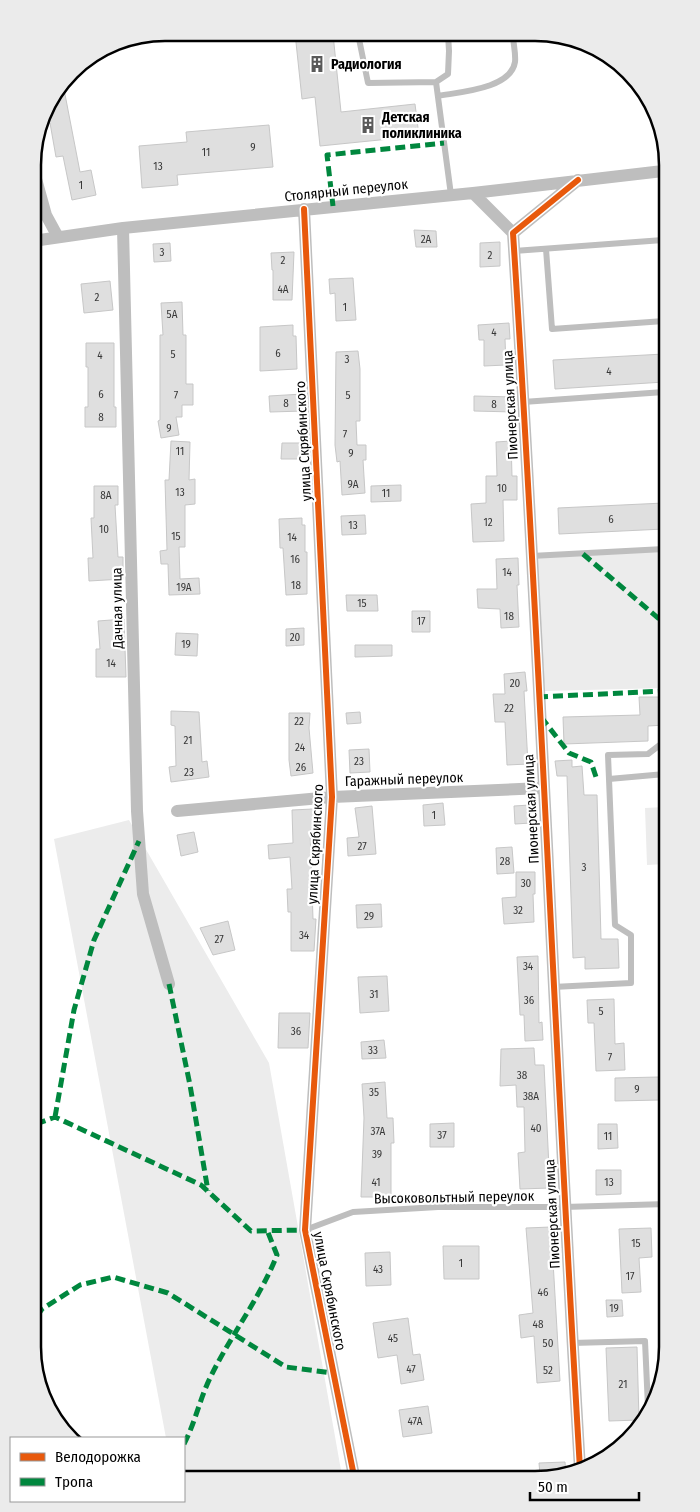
<svg xmlns="http://www.w3.org/2000/svg" width="700" height="1512" viewBox="0 0 700 1512" font-family="'Fira Sans Condensed',sans-serif">
  <rect width="100%" height="100%" fill="#fff"/>
  <path fill="#ececec" d="M664,549L665,688L545,691L531,556Z
    M665,807V864L647,865L645,808Z
    M129,820L269,1063L342,1476L184,1477V1438H166L54,839Z"/>
  <path fill="#dfdfdf" stroke="#c7c7c7" d="M295,33L333,34L341,112L415,104L419,136L320,146L315,97L302,99Z
    M63,84L80,172L91,170L96,195L72,200L63,156L56,157L50,123L46,124L44,115L46,106Z
    M269,125L273,167L177,175L178,185L142,188L139,146L187,142L186,132Z
    M414,230L436,231L437,247H416Z
    M500,242V266L480,267V243Z
    M170,243L171,261L154,262L153,244Z
    M294,252L292,300H273V270H272L271,253Z
    M353,278L356,320L336,321L335,293L330,294L329,279Z
    M110,281L113,310L84,313L81,284Z
    M182,302L183,335H186V384H193V405H182V417H176L179,435L161,438L158,421L160,420V335H163L161,303Z
    M509,323L510,339H505L506,365L484,366V340H479L478,325Z
    M293,325V336H296L297,369L260,371V327Z
    M86,343H114V407H116V427H85V407H88V367H86Z
    M358,351L360,369V421H356L357,445H366V460H363L365,493L342,495L340,461L337,462L335,445L336,352Z
    M664,354V382L555,389L553,360Z
    M303,394L304,411L270,412L269,396Z
    M474,396L513,397V412L474,411Z
    M171,441L190,442L189,480L195,479V504L185,505V547H179L180,579L199,578L200,594L169,595L168,564H161L160,551L167,550L165,480H169Z
    M511,441L512,476H517V500H503L504,541L473,542L471,504L486,503V476H497L496,442Z
    M282,443H301V459H281Z
    M401,485V501L371,502V486Z
    M94,486H118V505H115L118,557H123V579L89,581L88,558H93L91,518H94Z
    M664,503V529L559,534L558,508Z
    M365,515L366,534L342,535L341,516Z
    M302,518V525H305V552H307V594L286,595L283,548H280L279,519Z
    M518,558L519,585H517L519,627L501,628L500,609L478,608L477,589H497L496,559Z
    M346,595H377L378,611H347Z
    M412,611H430V632H412Z
    M124,619L126,677H96V649H100L98,621Z
    M304,628V645L286,646V629Z
    M176,633L198,634L197,656L175,655Z
    M355,645H392V656L355,657Z
    M525,672L527,691H524L528,764L507,765L505,722H495L493,694H505L504,674Z
    M639,697H665V725L648,726V741L564,744L563,717L640,715Z
    M171,711L199,712L202,762L207,761L209,777L171,782L169,767L176,766L175,726L171,725Z
    M360,712L361,723L347,724L346,713Z
    M289,713H310L309,728L313,773L291,776L289,760Z
    M369,749L370,772L350,773L349,750Z
    M572,760V767L582,766L584,795H597L601,939H618L619,968L585,969V957L573,958L567,776H557L555,761Z
    M443,803L445,825L424,826L423,805Z
    M530,805L531,823L515,824L514,806Z
    M372,806L376,854L348,856L347,838L359,837L355,808Z
    M313,809V830H310L313,919H316L314,951H291V912H288L287,889H292L290,857L269,859L268,845L293,843L292,810Z
    M194,832L198,852L181,856L177,835Z
    M512,847L514,873L497,874L496,848Z
    M516,872H535V894H533L534,922L504,924L502,898L516,897Z
    M381,904L382,927L357,928L356,905Z
    M228,921L235,950L213,955L200,928Z
    M538,956L539,1023L542,1022L543,1040L525,1041L524,1015H520L517,957Z
    M387,976L389,1011L360,1013L358,977Z
    M614,999L615,1044L624,1043L625,1070L596,1071L594,1023H588L587,1000Z
    M279,1013H310L308,1048H278Z
    M384,1040L386,1058L362,1059L361,1042Z
    M534,1048L535,1065H544L550,1188L520,1189L518,1153L525,1152L524,1107H517L516,1085L500,1086L501,1049Z
    M659,1077L660,1100L615,1101V1078Z
    M385,1082L387,1118H393L394,1143H391V1197H361L364,1118L362,1084Z
    M454,1123V1147H430V1124Z
    M598,1124H617L618,1148L598,1149Z
    M596,1170H621V1194L596,1195Z
    M551,1227L560,1381L537,1383L534,1336L521,1338L519,1315L533,1313L526,1228Z
    M651,1228L652,1257L639,1258L641,1292L622,1293L619,1229Z
    M443,1246H479V1279H444Z
    M390,1252L391,1285L366,1286L365,1253Z
    M606,1300H622L623,1316L607,1317Z
    M408,1318L413,1355L420,1354L424,1380L401,1384L397,1355L378,1358L373,1323Z
    M637,1347L639,1420L609,1421L606,1348Z
    M428,1406L432,1433L403,1437L399,1410Z
    M565,1462L566,1475H540L539,1463Z"/>
  <g fill="none" stroke-linecap="round" stroke-linejoin="round">
    <path stroke="#bebebe" stroke-width="6" d="M358,34L368,83L436,82L451,195
      M436,82L448,74L449,51L448,34
      M438,96C459,92 511,89 515,62C516,53 513,43 513,35
      M546,249L552,329L664,321
      M514,251L663,240
      M523,402L664,392
      M531,556L664,549
      M609,779L665,774
      M553,987L631,983V935L615,925L608,755L648,754L665,741
      M305,1230L353,1212L438,1207H564L667,1204
      M572,1343L645,1341L648,1407
      M665,1350H667"/>
    <path stroke="#bebebe" stroke-width="12" d="M33,168L46,215L58,237
      M578,180L513,233C540,644 555,1057 580,1469
      M473,193L513,233
      M304,209L332,797L305,1230L354,1476
      M123,228L137,811L143,894L169,984
      M33,241L123,228L473,193L663,171
      M177,811L332,797L543,788"/>
    <path stroke="#00873e" stroke-width="5" stroke-dasharray="10 5" stroke-linecap="butt" d="M333,206L327,155L444,143
      M583,554L665,624
      M538,697L665,691
      M541,717L569,753L591,762L597,780
      M169,984L190,1085L208,1191
      M55,1117L74,1010L94,940L139,841
      M36,1124L55,1117L201,1185L251,1231L305,1230
      M37,1316L42,1309L80,1285L113,1277L168,1293L286,1367L333,1373
      M184,1444C195,1423 200,1398 211,1376C231,1335 260,1298 277,1255L267,1230"/>
    <g stroke="#fff" stroke-width="9">
      <path id="cycleway" d="M578,180L513,233C540,644 555,1057 580,1469
        M304,209L332,797L305,1230L354,1476"/>
    </g>
    <use href="#cycleway" stroke="#e8590c" stroke-width="6"/>
  </g>
  <defs>
    <g id="building-bare" transform="scale(1.35)"><path d="M-4-6H4V6H1V3H-1V6H-4ZM-2.5-4.3h1.7v1.8h-1.7ZM.8-4.3h1.7v1.8H.8ZM-2.5-1h1.7V.8h-1.7ZM.8-1h1.7V.8H.8Z" fill="#595959" stroke="#fff" stroke-width="2.5" paint-order="stroke"/></g>
  </defs>
  <g fill-rule="evenodd">
    <use href="#building-bare" x="317" y="64"/>
    <use href="#building-bare" x="368" y="125"/>
  </g>
  <g text-anchor="middle" stroke-width="4.5" stroke-linejoin="round" paint-order="stroke">
    <g font-size="11" fill="#383838">
      <text x="253" y="151">9</text>
      <text x="206" y="156">11</text>
      <text x="158" y="170">13</text>
      <text x="81" y="189">1</text>
      <text x="426" y="243">2А</text>
      <text x="162" y="256">3</text>
      <text x="490" y="259">2</text>
      <text x="283" y="264">2</text>
      <text x="283" y="293">4А</text>
      <text x="97" y="301">2</text>
      <text x="345" y="311">1</text>
      <text x="172" y="318">5А</text>
      <text x="494" y="336">4</text>
      <text x="278" y="357">6</text>
      <text x="173" y="358">5</text>
      <text x="100" y="359">4</text>
      <text x="347" y="363">3</text>
      <text x="609" y="375">4</text>
      <text x="101" y="398">6</text>
      <text x="176" y="399">7</text>
      <text x="348" y="399">5</text>
      <text x="286" y="407">8</text>
      <text x="494" y="408">8</text>
      <text x="101" y="421">8</text>
      <text x="169" y="432">9</text>
      <text x="345" y="438">7</text>
      <text x="180" y="455">11</text>
      <text x="351" y="457">9</text>
      <text x="353" y="488">9А</text>
      <text x="502" y="492">10</text>
      <text x="180" y="496">13</text>
      <text x="386" y="497">11</text>
      <text x="106" y="499">8А</text>
      <text x="611" y="523">6</text>
      <text x="488" y="526">12</text>
      <text x="353" y="529">13</text>
      <text x="104" y="533">10</text>
      <text x="176" y="540">15</text>
      <text x="292" y="541">14</text>
      <text x="295" y="563">16</text>
      <text x="507" y="576">14</text>
      <text x="296" y="589">18</text>
      <text x="184" y="591">19А</text>
      <text x="362" y="607">15</text>
      <text x="509" y="620">18</text>
      <text x="421" y="625">17</text>
      <text x="295" y="641">20</text>
      <text x="186" y="648">19</text>
      <text x="111" y="667">14</text>
      <text x="515" y="687">20</text>
      <text x="509" y="712">22</text>
      <text x="299" y="725">22</text>
      <text x="188" y="744">21</text>
      <text x="300" y="751">24</text>
      <text x="359" y="765">23</text>
      <text x="301" y="771">26</text>
      <text x="189" y="776">23</text>
      <text x="434" y="819">1</text>
      <text x="362" y="850">27</text>
      <text x="505" y="865">28</text>
      <text x="584" y="871">3</text>
      <text x="526" y="887">30</text>
      <text x="518" y="914">32</text>
      <text x="369" y="920">29</text>
      <text x="304" y="939">34</text>
      <text x="219" y="943">27</text>
      <text x="528" y="970">34</text>
      <text x="374" y="998">31</text>
      <text x="529" y="1004">36</text>
      <text x="601" y="1015">5</text>
      <text x="296" y="1035">36</text>
      <text x="373" y="1054">33</text>
      <text x="610" y="1061">7</text>
      <text x="522" y="1079">38</text>
      <text x="637" y="1093">9</text>
      <text x="374" y="1096">35</text>
      <text x="531" y="1100">38А</text>
      <text x="536" y="1132">40</text>
      <text x="378" y="1135">37А</text>
      <text x="442" y="1139">37</text>
      <text x="608" y="1140">11</text>
      <text x="377" y="1158">39</text>
      <text x="376" y="1186">41</text>
      <text x="609" y="1186">13</text>
      <text x="636" y="1247">15</text>
      <text x="461" y="1267">1</text>
      <text x="378" y="1273">43</text>
      <text x="630" y="1280">17</text>
      <text x="543" y="1296">46</text>
      <text x="614" y="1312">19</text>
      <text x="538" y="1328">48</text>
      <text x="393" y="1342">45</text>
      <text x="548" y="1347">50</text>
      <text x="411" y="1373">47</text>
      <text x="548" y="1374">52</text>
      <text x="623" y="1388">21</text>
      <text x="415" y="1425">47А</text>
    </g>
    <g font-size="14" font-weight="bold" fill="#000" stroke="#fff" text-anchor="start">
      <text x="331" y="69">Радиология</text>
      <text x="382" y="122">Детская<tspan x="382" dy="16">поликлиника</tspan></text>
    </g>
    <g font-size="14" fill="#000" stroke="#fff">
      <text transform="translate(346 190) rotate(-6)" y="5">Столярный переулок</text>
      <text transform="translate(510 405) rotate(-93)" y="5">Пионерская улица</text>
      <text transform="translate(303 441) rotate(-93)" y="5">улица Скрябинского</text>
      <text transform="translate(117 608) rotate(-91)" y="5">Дачная улица</text>
      <text transform="translate(404 779) rotate(-2)" y="5">Гаражный переулок</text>
      <text transform="translate(531 809) rotate(-93)" y="5">Пионерская улица</text>
      <text transform="translate(315 844) rotate(-87)" y="5">улица Скрябинского</text>
      <text transform="translate(454 1197) rotate(-1)" y="5">Высоковольтный переулок</text>
      <text transform="translate(552 1214) rotate(-93)" y="5">Пионерская улица</text>
      <text transform="translate(330 1291) rotate(79)" y="5">улица Скрябинского</text>
    </g>
  </g>
  <path d="M0 0H700V1512H0ZM165 41H535A124 124 0 0 1 659 165V1347A124 124 0 0 1 535 1471H165A124 124 0 0 1 41 1347V165A124 124 0 0 1 165 41Z" fill="#ebebeb" fill-rule="evenodd"/>
  <path fill="none" stroke="#000" stroke-width="2.5" d="M165 41H535A124 124 0 0 1 659 165V1347A124 124 0 0 1 535 1471H165A124 124 0 0 1 41 1347V165A124 124 0 0 1 165 41Z"/>
  <rect x="10" y="1437" width="175" height="65" fill="#ffffff" stroke="#999999"/>
  <rect x="20" y="1453" width="25" height="8" fill="#e8590c" stroke="#999999"/>
  <text x="55" y="1462" font-size="15" fill="#000000">Велодорожка</text>
  <rect x="20" y="1478" width="25" height="8" fill="#00873e" stroke="#999999"/>
  <text x="55" y="1487" font-size="15" fill="#000000">Тропа</text>
  <path d="M530 1492v8h109v-8" fill="none" stroke="#000000" stroke-width="2.5"/>
  <text x="538" y="1492" font-size="15" fill="#000000" stroke="#ffffff" stroke-width="4" paint-order="stroke">50 m</text>
</svg>
